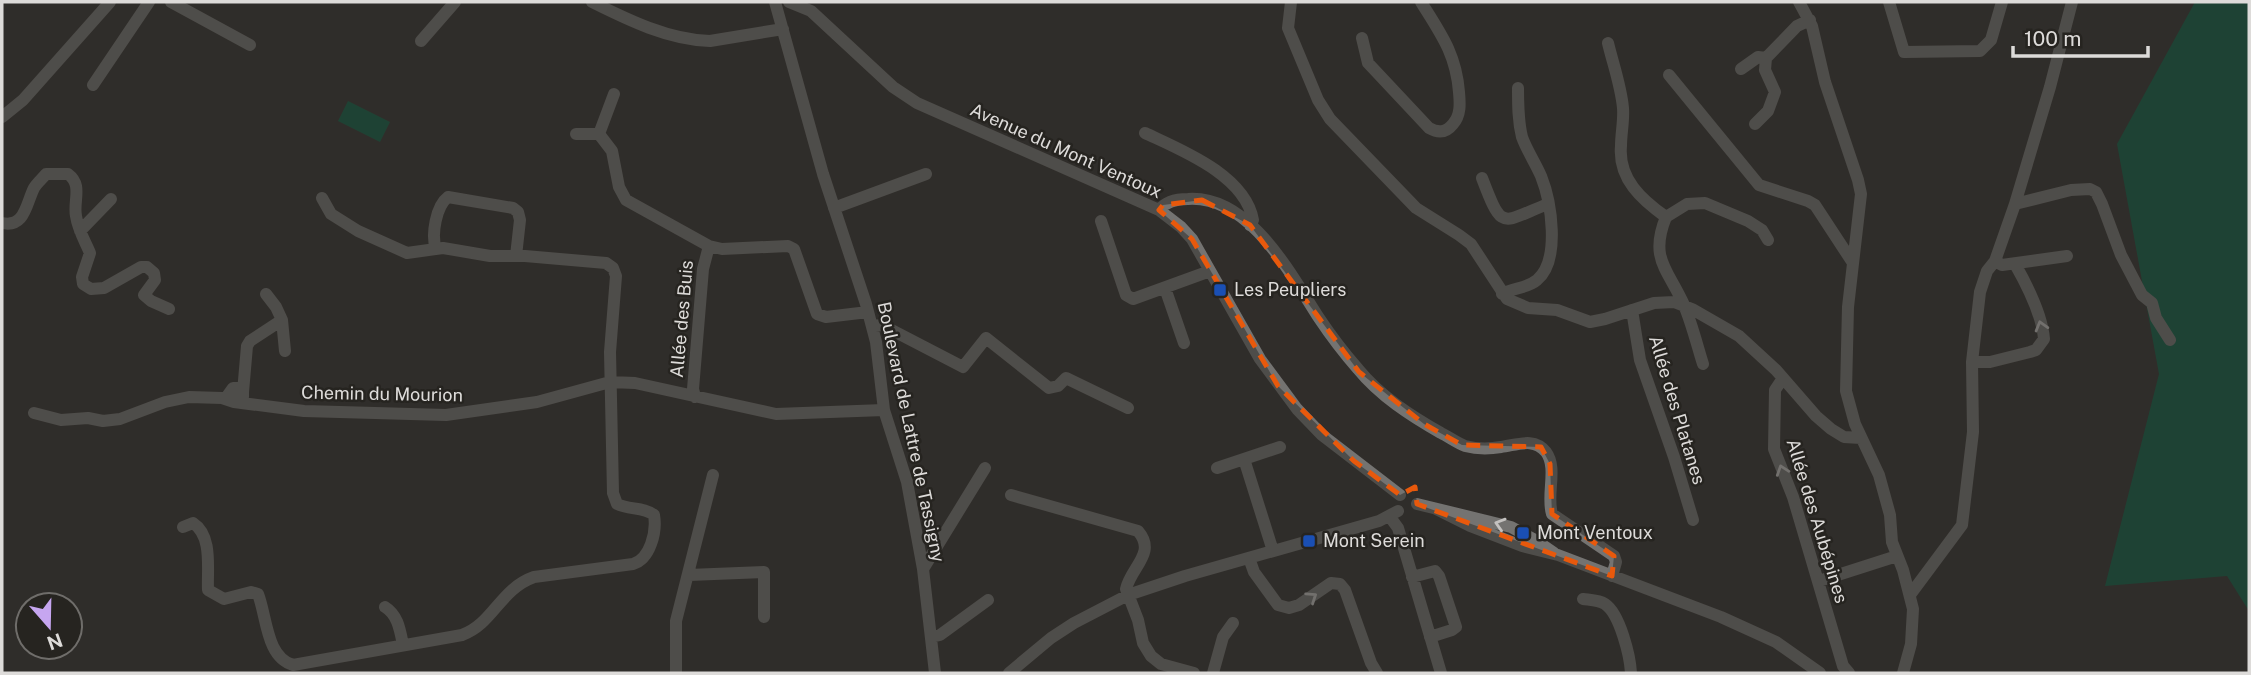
<svg xmlns="http://www.w3.org/2000/svg" width="2251" height="675" viewBox="0 0 2251 675" font-family="'Public Sans',sans-serif">
  <rect width="100%" height="100%" fill="#302d2a"/>
  <path fill="#0b5c41" d="M2195,2H2249V611L2227,576L2105,586L2159,374L2117,144Z
    M348,101L390,122L380,142L338,121Z"/>
  <g fill="none" stroke-linecap="round" stroke-linejoin="round">
    <path stroke="#747371" stroke-width="12" d="M171,2L250,45
      M592,2C628,20 669,40 710,41L783,29
      M775,2L823,174L866,304L876,342L884,410L907,482L923,569L935,673
      M789,2L811,11L893,87L917,103L1159,210L1181,227L1192,239L1260,359L1297,409L1322,435L1400,495
      M1291,2L1288,28L1318,100L1330,119L1416,208L1459,235L1471,244L1507,299L1528,308L1557,310L1590,322L1605,319L1654,303L1674,302L1692,309L1739,336L1776,370L1816,416L1831,429L1844,437L1861,438
      M1799,2L1812,26L1825,82L1858,180L1861,194L1848,307L1846,391L1855,424L1879,475L1890,515L1892,542L1903,570L1913,609L1911,644L1903,673
      M1889,2L1904,52L1980,51L1991,40L2002,2
      M1362,38L1368,63L1429,128C1438,133 1446,133 1453,124C1461,115 1460,103 1459,92C1456,54 1441,34 1421,2
      M421,41L455,2
      M1608,43C1613,64 1621,86 1623,108C1624,121 1621,133 1621,146C1618,179 1642,200 1666,217C1649,259 1668,269 1684,305C1692,324 1697,345 1703,364
      M1741,69L1758,57L1766,58
      M1669,75L1759,185L1808,201L1815,205L1853,263
      M93,85L149,2
      M614,94L599,134L612,151L619,187L626,200L709,246L722,249L788,246L794,249L817,314L826,317L868,312
      M2,117L23,100L110,2
      M1755,124L1768,111L1775,92L1765,70L1766,58L1797,26L1810,20
      M1145,133C1181,150 1245,175 1253,220L1250,225
      M576,134H599
      M1482,178C1503,233 1501,222 1548,204
      M2015,204L2071,190L2090,189L2096,192L2102,204L2121,255L2142,295L2152,303L2156,318L2170,340
      M834,208L926,174
      M1159,210C1166,201 1178,199 1188,199C1250,195 1291,275 1319,318C1331,336 1344,353 1358,369C1380,396 1411,416 1441,433C1449,437 1457,443 1465,446C1477,449 1489,449 1501,447C1517,445 1534,437 1546,452C1558,468 1546,495 1552,514L1614,556L1616,562L1612,576
      M1666,217L1687,204L1705,203L1748,221L1762,230L1768,240
      M1101,221L1126,295L1133,299L1210,271
      M2,223C25,228 26,204 34,188C37,183 42,179 46,174H68C83,185 73,201 76,216C78,230 85,241 90,253L82,277L83,284L91,289L104,288L141,267H147L154,273L155,280L144,295L151,301L169,309
      M80,231L111,199
      M436,249C431,235 436,206 448,197L513,208L518,212L520,220L516,256
      M1995,261L2002,265L2067,256
      M1165,288L1184,343
      M266,294L276,307L282,320
      M1502,294C1513,288 1528,288 1537,280C1561,260 1551,201 1541,176C1535,162 1527,151 1522,137C1518,121 1518,105 1518,88
      M1632,310L1640,360L1674,457L1693,520
      M873,326L882,325L963,367L986,338L1049,388L1058,386L1066,378L1128,408
      M1972,362H1990L2030,352L2036,350L2044,339C2042,314 2027,285 2015,264
      M1783,378L1775,390L1774,449L1793,497L1843,666L1849,673
      M243,392L247,346L250,341L282,320L285,351
      M695,397L693,389L703,269L709,246
      M238,402L243,397V392L238,388H233L228,395L234,402L304,411L446,415L537,402L610,382L635,383L776,414L884,410
      M34,413L61,420L88,418L103,421L120,419L165,402L189,397L222,398L234,402
      M1244,459L1273,551
      M1217,468L1280,447
      M1011,495L1138,531C1157,553 1131,567 1126,589L1138,620L1143,643L1151,656L1161,664L1194,673
      M1417,504L1511,527L1535,540L1554,553
      M1436,509L1470,526L1522,546L1558,555L1721,617L1776,642L1820,673
      M1390,517L1398,528L1441,673
      M183,527L193,523C213,536 207,569 208,590L224,599L251,592L258,594C267,617 266,657 293,665L462,635C493,624 500,589 534,577L633,564C650,559 657,532 654,515C644,507 629,510 617,504L613,493L610,352L616,276L613,268L606,263L525,256H490L443,248L407,253L358,231L331,214L322,198
      M1249,558L1254,572L1278,605L1289,608L1299,605L1331,583L1340,584L1345,590L1371,663L1377,673
      M923,569L985,468
      M689,575L764,572V617
      M1412,577L1435,571L1439,576L1456,627L1452,630L1430,637
      M1819,581L1897,556
      M1910,595L1962,525L1973,432L1972,362L1980,292L1987,271L1995,261L2015,204L2050,87L2072,2
      M1583,599C1590,600 1599,600 1605,604C1620,614 1630,656 1631,673
      M385,607C398,615 400,630 403,645
      M931,637L940,635L988,600
      M676,673V621L713,475
      M1009,673L1051,638L1074,623L1128,595L1185,576L1379,521L1398,511
      M1213,673L1223,637L1233,623"/>
  </g>
  <defs><path id="oneway-chevron" d="M-2-3.5L2.5 0L-2 3.5" fill="none" stroke-width="1.6" stroke-linecap="round" stroke-linejoin="round" transform="scale(1.75)"/></defs>
  <g stroke="#c3c1bf">
    <use href="#oneway-chevron" transform="translate(2041 326) rotate(-106)"/>
    <use href="#oneway-chevron" transform="translate(1782 470) rotate(-109)"/>
    <use href="#oneway-chevron" transform="translate(1500 524) rotate(-163)"/>
    <use href="#oneway-chevron" transform="translate(1312 597) rotate(-34)"/>
  </g>
  <path d="M0 0H2251V675H0ZM1202,200L1250,225L1359,372L1424,424L1462,445L1541,447L1550,464L1552,514L1614,556L1612,576L1417,504L1415,487L1400,495L1354,461L1278,386L1192,239L1159,210L1163,205Z" fill="#302d2a" fill-opacity=".55" fill-rule="evenodd"/>
  <path fill="none" stroke="#e8590c" stroke-width="5" stroke-dasharray="14 9" stroke-linejoin="round" d="M1202,200L1250,225L1359,372L1424,424L1462,445L1541,447L1550,464L1552,514L1614,556L1612,576L1417,504L1415,487L1400,495L1354,461L1278,386L1192,239L1159,210L1163,205Z"/>
  <g fill="#1a4fb4" stroke="#262420" stroke-width="2.5">
    <rect x="1213" y="283" width="14" height="14" rx="3.5"/>
    <rect x="1516" y="526" width="14" height="14" rx="3.5"/>
    <rect x="1302" y="534" width="14" height="14" rx="3.5"/>
  </g>
  <g text-anchor="middle" stroke-width="5" stroke-linejoin="round" paint-order="stroke">
    <g font-size="18" fill="#dddbd9" stroke="#262420">
      <text transform="translate(1066 151) rotate(24)" y="6">Avenue du Mont Ventoux</text>
      <text transform="translate(682 319) rotate(-85)" y="6">Allée des Buis</text>
      <text transform="translate(382 394) rotate(1)" y="6">Chemin du Mourion</text>
      <text transform="translate(1677 410) rotate(73)" y="6">Allée des Platanes</text>
      <text transform="translate(911 432) rotate(78)" y="6">Boulevard de Lattre de Tassigny</text>
      <text transform="translate(1817 521) rotate(73)" y="6">Allée des Aubépines</text>
    </g>
    <g font-size="18" fill="#dddbd9" stroke="#262420" text-anchor="start">
      <text x="1234" y="296">Les Peupliers</text>
      <text x="1537" y="539">Mont Ventoux</text>
      <text x="1323" y="547">Mont Serein</text>
    </g>
  </g>
  <rect width="2251" height="675" fill="none" stroke="#dddbd9" stroke-width="7"/>
  <g transform="translate(49 626) rotate(160)"><circle r="33" fill="#262420" stroke="#6f6d6a" stroke-width="2"/>
  <path d="M0-5L12 26L0 18L-12 26Z" fill="#c6a6f0"/>
  <text y="-10" font-size="19" font-weight="bold" text-anchor="middle" fill="#dddbd9">N</text>
  </g>
  <path d="M2013 46v10h135v-10" fill="none" stroke="#dddbd9" stroke-width="3.5"/>
  <text x="2024" y="46" font-size="21" fill="#dddbd9" stroke="#262420" stroke-width="5" paint-order="stroke">100 m</text>
</svg>
